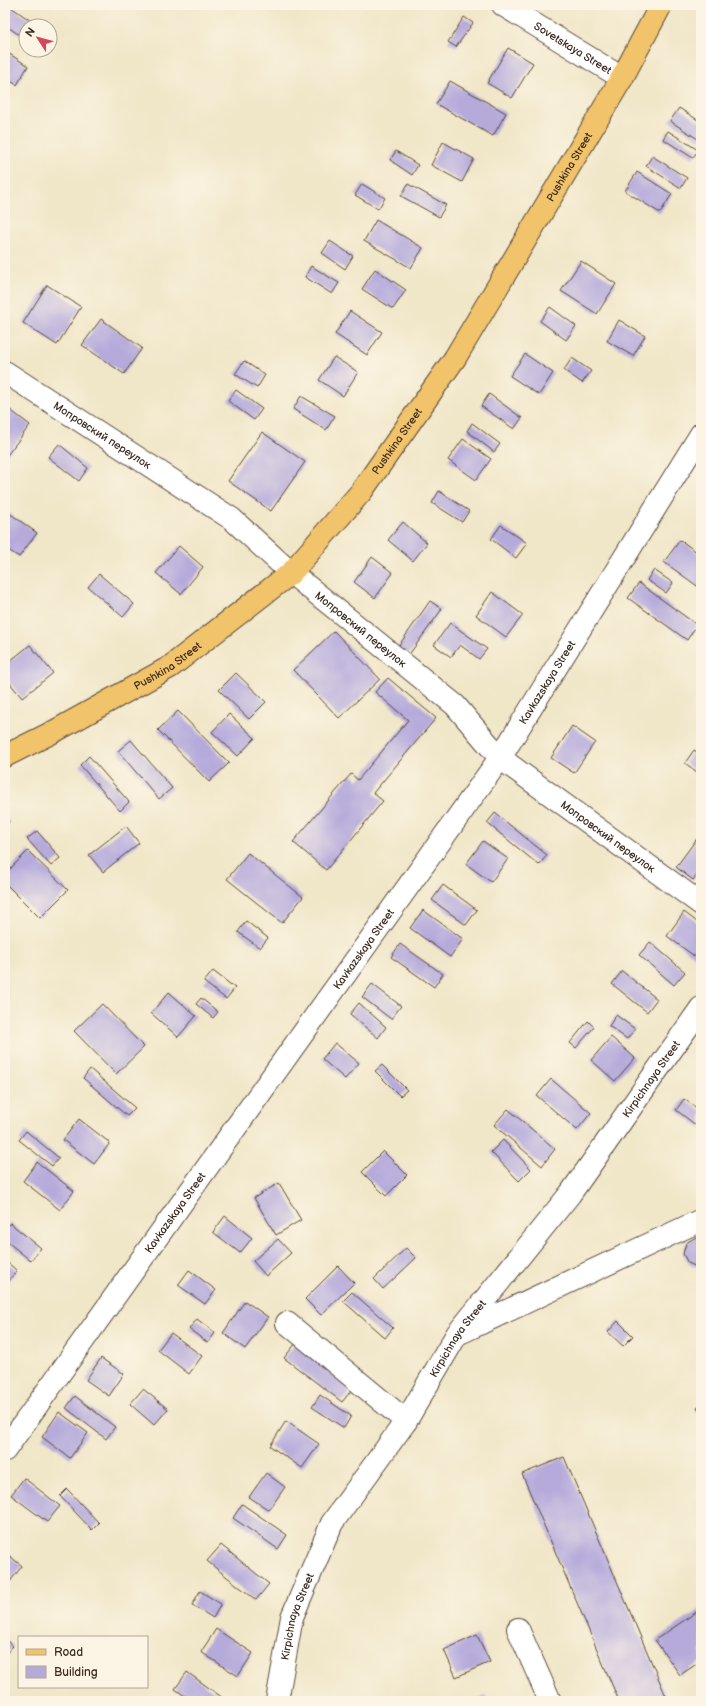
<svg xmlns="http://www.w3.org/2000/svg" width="706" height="1706" viewBox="0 0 706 1706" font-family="'Balsamiq Sans',sans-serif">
  <rect width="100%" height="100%" fill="#fcf5e5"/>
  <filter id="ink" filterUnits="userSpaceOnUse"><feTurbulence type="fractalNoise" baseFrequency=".025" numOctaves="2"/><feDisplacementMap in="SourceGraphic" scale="8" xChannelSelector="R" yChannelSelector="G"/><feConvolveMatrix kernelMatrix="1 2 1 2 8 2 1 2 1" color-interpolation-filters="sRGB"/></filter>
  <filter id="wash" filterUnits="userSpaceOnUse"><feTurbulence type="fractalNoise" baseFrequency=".012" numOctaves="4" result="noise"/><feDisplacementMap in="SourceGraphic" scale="16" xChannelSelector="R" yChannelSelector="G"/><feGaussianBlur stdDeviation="0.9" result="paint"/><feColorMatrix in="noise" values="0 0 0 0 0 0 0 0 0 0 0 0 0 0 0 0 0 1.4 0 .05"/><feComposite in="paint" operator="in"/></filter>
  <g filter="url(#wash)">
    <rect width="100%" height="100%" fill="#f0e6c8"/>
    <g id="blocks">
      <path fill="#b6aadb" d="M5,5H8L31,21L21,36L5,25Z
        M464,17L473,23L456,47L448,42Z
        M508,48L533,63L512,98L487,83Z
        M5,51L28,66L17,85L5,78Z
        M450,81L506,113L493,136L436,104Z
        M679,108L701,122V141L670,121Z
        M668,131L698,150L693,158L663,139Z
        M443,142L474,159L462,182L431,165Z
        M396,151L418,165L412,175L390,160Z
        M652,156L687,178L681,188L646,166Z
        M637,172L672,194L660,213L625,191Z
        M362,184L385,198L378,209L355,195Z
        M408,184L446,205L439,217L401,196Z
        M376,220L423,248L411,268L364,241Z
        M330,241L353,256L345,269L322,253Z
        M581,261L616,284L597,314L561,291Z
        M311,266L339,283L332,294L305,277Z
        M375,269L406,290L393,309L362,289Z
        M47,285L81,307L57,345L23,323Z
        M550,307L576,326L566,340L540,321Z
        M350,311L382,332L367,355L335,334Z
        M101,319L142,348L124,374L82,345Z
        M619,320L645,336L633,356L607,341Z
        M525,354L553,373L539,395L510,376Z
        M334,357L358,372L343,396L319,380Z
        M572,358L591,371L582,383L564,370Z
        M244,361L265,375L257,388L235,374Z
        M236,390L262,409L254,420L228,401Z
        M489,394L522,418L514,429L481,406Z
        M301,396L335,416L326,430L293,409Z
        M5,406L30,425L5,458Z
        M472,423L500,444L494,452L467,431Z
        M262,432L305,462L271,511L228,481Z
        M463,439L491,459L476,480L448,460Z
        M59,444L88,468L79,481L48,457Z
        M439,491L469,511L462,522L432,503Z
        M5,510L37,533L19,557L5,548Z
        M403,522L427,543L413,561L388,540Z
        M501,525L527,543L516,558L491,539Z
        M680,540L701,555L700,588L664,562Z
        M179,546L203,567L181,594L156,573Z
        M372,557L393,573L375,598L354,582Z
        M654,570L673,583L666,593L647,580Z
        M99,574L134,604L123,617L88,587Z
        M639,583L697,625L687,640L628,598Z
        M492,592L523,615L506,637L476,615Z
        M430,601L442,609L408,656L397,648Z
        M450,623L487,649L479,659L460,645L451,657L434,645Z
        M334,631L380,679L339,718L293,670Z
        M30,645L53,673L22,698L5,677V665Z
        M236,673L266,702L249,719L219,690Z
        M388,678L436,718L373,793L383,801L326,870L293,842L351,774L358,780L408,720L375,692Z
        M178,711L229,763L209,782L158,730Z
        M229,714L255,738L238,756L212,732Z
        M572,726L595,742L574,773L551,758Z
        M131,740L172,788L159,799L118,751Z
        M694,750L701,755V775L685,763Z
        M89,756L129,802L120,811L80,765Z
        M495,813L547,855L539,865L487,823Z
        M5,817L9,822L5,826Z
        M126,826L139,843L103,872L89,855Z
        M37,831L60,858L51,866L27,839Z
        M701,833V870L693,880L676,867Z
        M483,841L508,859L491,882L466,864Z
        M28,851L68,890L40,918L5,883V874Z
        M248,853L303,897L282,923L227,879Z
        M443,885L477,910L466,925L432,900Z
        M423,910L463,939L450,957L410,928Z
        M684,912L701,925V961L667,936Z
        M246,921L268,938L260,948L238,932Z
        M650,942L685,972L674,985L639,955Z
        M400,944L443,974L434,987L391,957Z
        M213,971L235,988L226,999L204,982Z
        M622,971L657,999L647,1012L612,984Z
        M372,984L401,1006L391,1019L362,997Z
        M169,992L196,1016L178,1037L151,1013Z
        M201,998L218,1012L213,1018L196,1004Z
        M359,1003L386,1027L378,1038L350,1014Z
        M102,1004L144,1047L116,1074L74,1031Z
        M616,1015L635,1029L627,1039L609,1026Z
        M588,1021L594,1027L576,1048L570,1043Z
        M611,1037L635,1058L615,1081L591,1060Z
        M335,1043L359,1063L345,1079L322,1059Z
        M382,1065L407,1090L400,1096L375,1071Z
        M90,1069L135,1108L127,1116L83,1078Z
        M551,1079L591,1113L577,1130L537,1096Z
        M684,1099L701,1111V1129L676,1110Z
        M508,1109L555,1149L542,1166L494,1125Z
        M79,1119L110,1143L94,1164L63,1140Z
        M26,1131L59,1158L52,1166L19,1140Z
        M503,1140L531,1169L519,1181L491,1152Z
        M383,1151L407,1175L386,1196L362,1172Z
        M37,1162L74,1191L60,1210L23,1181Z
        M279,1183L301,1220L276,1235L254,1198Z
        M225,1216L252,1238L240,1253L213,1232Z
        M10,1223L41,1248L31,1261L5,1240V1229Z
        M696,1237L701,1238V1265L697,1267L688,1263L683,1254L686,1243Z
        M278,1239L291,1253L266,1276L253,1261Z
        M406,1248L416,1258L383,1289L374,1279Z
        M5,1260L17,1271L5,1284Z
        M338,1266L354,1283L321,1315L305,1299Z
        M189,1270L216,1290L205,1304L178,1285Z
        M352,1292L393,1328L385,1338L343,1301Z
        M245,1301L268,1317L245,1349L223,1333Z
        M197,1319L215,1333L208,1343L189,1329Z
        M618,1321L633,1336L623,1346L608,1332Z
        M171,1333L202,1356L189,1374L158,1350Z
        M296,1343L354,1387L342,1402L284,1358Z
        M101,1358L124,1374L109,1396L86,1380Z
        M143,1389L168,1409L154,1425L130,1404Z
        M320,1395L351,1416L344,1428L312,1407Z
        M75,1396L115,1427L106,1439L66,1408Z
        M701,1404V1414L697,1407Z
        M59,1412L88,1433L70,1458L42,1437Z
        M286,1421L319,1444L302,1468L270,1446Z
        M564,1457L668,1701H619L522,1474Z
        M266,1473L285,1487L269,1510L249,1497Z
        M24,1478L60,1506L47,1522L11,1495Z
        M67,1489L99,1523L92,1530L60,1496Z
        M242,1504L287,1535L278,1549L233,1518Z
        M221,1545L269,1584L256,1600L207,1561Z
        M5,1552L22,1566L5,1588Z
        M200,1591L221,1604L213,1618L192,1605Z
        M701,1609V1661L680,1675L655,1640Z
        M216,1629L253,1653L238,1676L201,1652Z
        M477,1635L490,1662L456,1677L444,1650Z
        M5,1639L13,1646L5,1655Z
        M187,1672L227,1701H192L175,1689Z
        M486,1696L488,1701H474Z"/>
    </g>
  </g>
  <g filter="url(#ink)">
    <use href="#blocks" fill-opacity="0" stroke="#564638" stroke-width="1"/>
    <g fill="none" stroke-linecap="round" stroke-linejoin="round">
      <g stroke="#564638" stroke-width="24">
        <g id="minor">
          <path id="s1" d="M503,5L622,78"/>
          <path id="s2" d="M5,372L232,519L291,573L455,705L500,758L701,904"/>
          <path d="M287,1323L406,1421"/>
          <path d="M462,1332L701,1220"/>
          <path id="s3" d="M5,1450L500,758L701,434"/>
          <path d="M518,1629L550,1701"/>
          <path id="s4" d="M277,1701L292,1617L332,1523L406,1421L457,1334L570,1194L701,1008"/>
        </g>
      </g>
      <g stroke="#564638" stroke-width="24">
        <g id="major">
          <path id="s5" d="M5,756L55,731L170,667L291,573L361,492L455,358L622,78L661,5"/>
        </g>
      </g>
      <use href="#minor" stroke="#fff" stroke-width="22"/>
      <use href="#major" stroke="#f1c36a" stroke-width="22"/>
    </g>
  </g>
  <g text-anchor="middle" stroke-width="3.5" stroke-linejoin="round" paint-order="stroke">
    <g font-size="11" fill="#3b2a1e" stroke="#fcf5e5">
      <text dy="4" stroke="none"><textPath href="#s1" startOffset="82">Sovetskaya Street</textPath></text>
      <text dy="4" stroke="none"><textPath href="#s5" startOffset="834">Pushkina Street</textPath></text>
      <text dy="4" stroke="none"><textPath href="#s2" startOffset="116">Мопровский переулок</textPath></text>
      <text dy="4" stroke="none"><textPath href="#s5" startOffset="510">Pushkina Street</textPath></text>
      <text dy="4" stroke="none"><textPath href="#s2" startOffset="440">Мопровский переулок</textPath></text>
      <text dy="4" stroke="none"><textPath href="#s5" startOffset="186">Pushkina Street</textPath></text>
      <text dy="4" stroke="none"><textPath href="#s3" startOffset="940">Kavkazskaya Street</textPath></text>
      <text dy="4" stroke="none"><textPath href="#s2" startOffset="764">Мопровский переулок</textPath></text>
      <text dy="4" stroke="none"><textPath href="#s3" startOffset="616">Kavkazskaya Street</textPath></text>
      <text dy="4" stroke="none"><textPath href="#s4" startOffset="735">Kirpichnaya Street</textPath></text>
      <text dy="4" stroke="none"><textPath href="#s3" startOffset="292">Kavkazskaya Street</textPath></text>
      <text dy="4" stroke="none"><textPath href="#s4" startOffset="411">Kirpichnaya Street</textPath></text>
      <text dy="4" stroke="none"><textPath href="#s4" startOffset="87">Kirpichnaya Street</textPath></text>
    </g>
  </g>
  <rect width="706" height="1706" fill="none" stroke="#fcf5e5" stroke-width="20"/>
  <rect x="18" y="1636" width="130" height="52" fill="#fcf5e5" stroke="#afa495"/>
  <rect x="26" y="1649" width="20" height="6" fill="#f1c36a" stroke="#afa495"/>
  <text x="54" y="1656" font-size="12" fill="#3b2a1e">Road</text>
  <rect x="26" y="1666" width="20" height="12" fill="#b6aadb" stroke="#afa495"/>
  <text x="54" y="1676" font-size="12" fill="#3b2a1e">Building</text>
  <g transform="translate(38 38) rotate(306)"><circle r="19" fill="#fcf5e5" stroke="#afa495"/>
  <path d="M0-3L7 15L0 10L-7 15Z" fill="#d1495b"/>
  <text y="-6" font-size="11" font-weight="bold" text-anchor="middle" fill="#3b2a1e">N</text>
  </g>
</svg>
